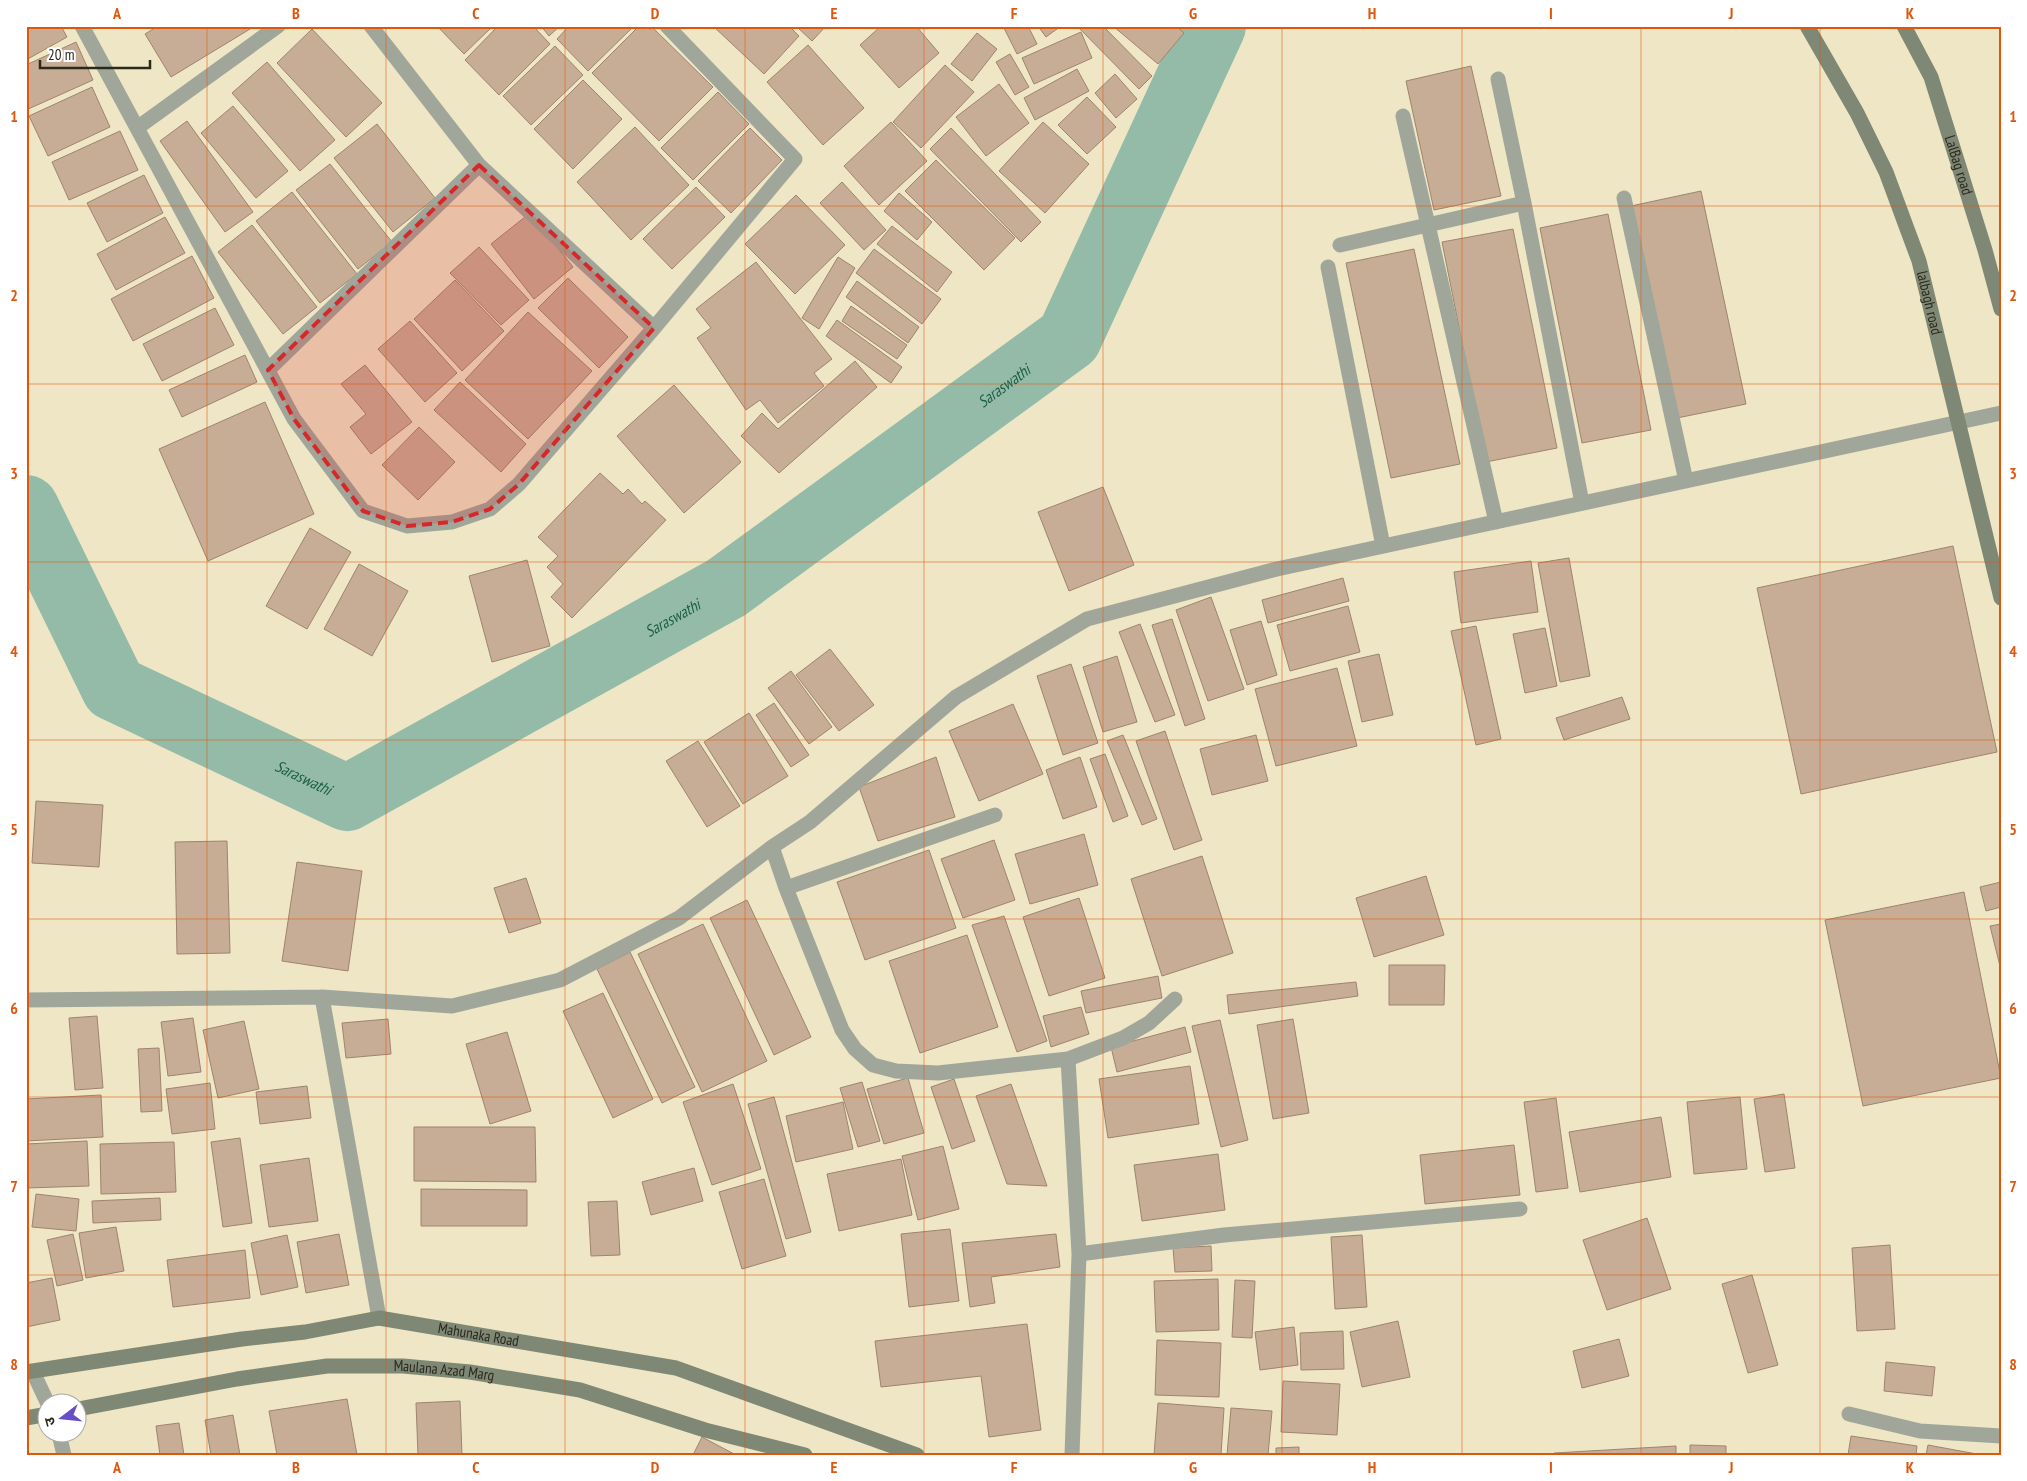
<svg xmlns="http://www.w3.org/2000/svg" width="2027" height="1481" viewBox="0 0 2027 1481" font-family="'PT Sans Narrow','Noto Sans Devanagari',sans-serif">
  <rect width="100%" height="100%" fill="#eee6c5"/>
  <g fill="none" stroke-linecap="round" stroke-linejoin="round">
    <path stroke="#94bba8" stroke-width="66" id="s1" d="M26,508L114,688L347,798L726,588L1069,338L1213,26"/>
  </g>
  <path fill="#c8ad96" stroke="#9e846e" d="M26,26H61L67,37L26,60Z
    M158,26H255L171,77L145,34Z
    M437,26H493L464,54Z
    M498,26H533L550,44L499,95L465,60Z
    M541,26H560L549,36Z
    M569,26H634L588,71L557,39Z
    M639,26H651L713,87L659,141L592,73Z
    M713,26H789L799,36L764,74Z
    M796,26H826L812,41Z
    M881,26H916L939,53L899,88L860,45Z
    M1003,26H1028L1037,44L1017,54Z
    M1038,26H1061L1046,37Z
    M1081,26H1103L1152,76L1139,89L1079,28Z
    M1113,26H1176L1184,33L1158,64Z
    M312,29L382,103L346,137L277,63Z
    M1081,32L1092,58L1034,84L1022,58Z
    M977,33L997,49L972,81L951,64Z
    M76,42L93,80L26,110V65Z
    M808,45L864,108L823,145L767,82Z
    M555,46L583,75L531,125L503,96Z
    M1010,54L1029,87L1015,95L996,62Z
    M267,62L335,140L300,171L232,93Z
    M945,65L974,92L921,148L893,122Z
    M1471,66L1501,196L1434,210L1406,81Z
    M1077,69L1089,91L1035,120L1024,98Z
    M1115,74L1137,99L1116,118L1095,93Z
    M583,80L622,119L573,169L534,129Z
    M999,84L1029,123L986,156L956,117Z
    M92,87L110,127L48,156L29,116Z
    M718,92L749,124L693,180L661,148Z
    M1087,97L1116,127L1087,154L1058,125Z
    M233,106L288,171L256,198L201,133Z
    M187,121L253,212L225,232L160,141Z
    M891,122L927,161L879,205L844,166Z
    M1043,122L1089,164L1045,213L999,171Z
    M377,124L435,198L393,232L334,158Z
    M635,127L689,185L631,240L577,182Z
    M750,128L782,160L731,213L698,181Z
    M951,128L1041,222L1021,242L930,149Z
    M120,131L138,170L69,200L52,162Z
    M936,160L1015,238L984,270L905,191Z
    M330,164L392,242L358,269L296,190Z
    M144,175L163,213L107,242L87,203Z
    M842,182L886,230L864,250L820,203Z
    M696,187L725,217L672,269L643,239Z
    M1701,191L1746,404L1677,418L1631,206Z
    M292,192L357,274L320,303L256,221Z
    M899,193L932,222L917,240L884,211Z
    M796,195L845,245L795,294L745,244Z
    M530,213L573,267L534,299L491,244Z
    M1608,214L1651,430L1582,443L1540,228Z
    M165,217L185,253L116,290L97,254Z
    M252,225L317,307L283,334L218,252Z
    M892,226L952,272L937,292L877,244Z
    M1513,229L1557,448L1486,462L1442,242Z
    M479,247L529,300L501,325L450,273Z
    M874,249L941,299L922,324L856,273Z
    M1414,249L1460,464L1391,478L1346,263Z
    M192,256L214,298L133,341L111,299Z
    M838,257L855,268L819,329L802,318Z
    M756,262L832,359L814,373L824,386L778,423L760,400L746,410L697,338L711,328L696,309Z
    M568,278L628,337L599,368L538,308Z
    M455,280L504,331L462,371L414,319Z
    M857,281L919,327L908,343L846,297Z
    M851,306L907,345L897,359L842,321Z
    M215,308L234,345L162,381L143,344Z
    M528,312L592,371L528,439L465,380Z
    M837,320L902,367L891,383L826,336Z
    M410,321L457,373L425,402L378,349Z
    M245,355L257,382L182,417L169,390Z
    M855,361L877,387L779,473L741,436L762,413L778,429Z
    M365,365L412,422L371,454L350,427L366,414L341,384Z
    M460,382L526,444L501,472L434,410Z
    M674,385L741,462L684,513L617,436Z
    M265,402L314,514L208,561L159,449Z
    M419,427L455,462L418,500L382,465Z
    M600,473L623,494L628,489L642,504L645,501L666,520L572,618L551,597L563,584L547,567L558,556L538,537Z
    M1103,487L1134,565L1069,591L1038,512Z
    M310,528L351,552L307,629L266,606Z
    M1953,546L1997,752L1801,794L1757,588Z
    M1569,558L1590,676L1560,682L1538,563Z
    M527,560L550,646L492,662L469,576Z
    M1531,561L1538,612L1461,623L1454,572Z
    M359,564L408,591L372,656L324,629Z
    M1343,578L1349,601L1268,623L1262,600Z
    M1211,597L1244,689L1208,701L1176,610Z
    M1348,606L1360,652L1290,671L1277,625Z
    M1172,619L1205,719L1185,726L1152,625Z
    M1261,621L1277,675L1247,685L1230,630Z
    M1140,624L1175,715L1155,722L1119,632Z
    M1476,626L1501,739L1476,745L1451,631Z
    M1545,628L1557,686L1525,693L1513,634Z
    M830,649L874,705L839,731L796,675Z
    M1379,654L1393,715L1362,722L1348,661Z
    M1117,656L1137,722L1103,732L1083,667Z
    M1071,664L1098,743L1063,755L1037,676Z
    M1337,668L1357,746L1276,766L1255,689Z
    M791,671L832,727L809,744L768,688Z
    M1622,697L1630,719L1564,740L1556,718Z
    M774,703L809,755L791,767L756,715Z
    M1013,704L1043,774L979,801L949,731Z
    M749,713L788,776L743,804L704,742Z
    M1165,731L1202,840L1174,850L1136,741Z
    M1123,735L1157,819L1142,825L1107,741Z
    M1256,735L1268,781L1212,795L1200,749Z
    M698,741L740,806L707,827L666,761Z
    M1105,754L1128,816L1113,822L1090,759Z
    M936,757L955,817L878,841L859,787Z
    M1080,757L1097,807L1063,819L1046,770Z
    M36,801L103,805L99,867L32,863Z
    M1084,834L1098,885L1030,904L1015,854Z
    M994,840L1015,900L963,918L941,859Z
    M227,841L230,953L177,954L175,842Z
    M929,850L956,928L865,960L837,882Z
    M1202,856L1233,953L1162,976L1131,879Z
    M297,862L362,871L348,971L282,961Z
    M1426,876L1444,935L1374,957L1356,898Z
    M526,878L541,923L509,933L494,888Z
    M2001,882V907L1986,911L1980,887Z
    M1964,892L2001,1078L1863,1106L1825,920Z
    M1079,898L1105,978L1049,996L1023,917Z
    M747,900L811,1037L774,1055L710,918Z
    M1004,916L1047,1041L1017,1052L972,925Z
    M703,924L767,1061L702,1092L638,954Z
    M2001,924V970L1990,926Z
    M967,935L998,1027L920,1053L889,961Z
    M630,952L695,1087L662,1103L597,969Z
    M1389,965H1445L1444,1005H1389Z
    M1158,976L1162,998L1086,1013L1081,991Z
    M1356,982L1358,996L1229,1014L1227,995Z
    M603,993L653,1099L613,1118L563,1011Z
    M1081,1007L1089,1034L1051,1047L1043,1016Z
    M97,1016L103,1088L75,1090L69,1018Z
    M193,1018L201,1072L168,1076L161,1022Z
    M388,1019L391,1054L346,1058L342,1023Z
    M1293,1019L1309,1113L1273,1119L1257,1025Z
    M1220,1020L1248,1140L1221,1147L1192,1026Z
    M244,1021L259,1089L218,1098L203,1030Z
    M1185,1027L1191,1052L1117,1072L1111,1047Z
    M507,1032L531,1111L490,1124L466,1044Z
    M159,1048L162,1111L141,1112L138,1049Z
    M1190,1066L1199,1124L1108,1138L1099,1079Z
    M908,1078L924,1133L884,1144L867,1089Z
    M954,1079L975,1141L952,1149L931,1087Z
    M862,1082L880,1141L858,1147L840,1088Z
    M210,1083L215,1129L172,1134L166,1089Z
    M733,1084L761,1169L712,1185L683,1102Z
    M1011,1084L1047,1186L1007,1184L976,1096Z
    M307,1086L311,1118L260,1124L256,1092Z
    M1784,1094L1795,1168L1765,1172L1754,1099Z
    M101,1095L103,1137L26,1141V1099Z
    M774,1097L811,1232L786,1239L748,1104Z
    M1740,1097L1747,1169L1694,1174L1687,1102Z
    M1556,1098L1568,1188L1536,1192L1524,1102Z
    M843,1102L853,1149L796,1162L786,1116Z
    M1661,1117L1671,1177L1580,1192L1569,1132Z
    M414,1127H535L536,1182L414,1181Z
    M240,1138L252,1223L223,1227L211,1142Z
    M87,1141L89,1186L26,1188V1144Z
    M174,1142L176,1192L101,1194L100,1144Z
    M1514,1145L1520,1195L1425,1204L1420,1155Z
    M943,1146L959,1209L918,1220L902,1156Z
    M1218,1154L1225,1210L1142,1221L1134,1165Z
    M309,1158L318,1221L269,1227L260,1165Z
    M901,1159L912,1215L839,1231L827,1174Z
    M694,1168L703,1201L651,1215L642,1182Z
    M764,1179L786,1256L742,1269L719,1192Z
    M421,1189L527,1190V1226H421Z
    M36,1194L79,1199L76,1231L32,1227Z
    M160,1198L161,1220L93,1223L92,1201Z
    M617,1201L620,1255L591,1256L588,1202Z
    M1647,1218L1671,1289L1607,1310L1583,1240Z
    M116,1227L124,1271L86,1278L79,1233Z
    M950,1229L959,1301L909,1307L901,1234Z
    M73,1234L83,1280L57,1286L47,1240Z
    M339,1234L349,1285L306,1293L297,1242Z
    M1056,1234L1060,1267L991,1277L995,1303L970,1307L962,1243Z
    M287,1235L298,1287L261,1295L251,1243Z
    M1362,1235L1367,1307L1335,1309L1331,1237Z
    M1890,1245L1895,1329L1857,1331L1852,1248Z
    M1211,1246L1212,1271L1175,1272L1173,1248Z
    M245,1250L250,1298L173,1307L167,1260Z
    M1752,1275L1778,1365L1748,1373L1722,1284Z
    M52,1278L60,1320L26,1327V1283Z
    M1218,1279L1219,1330L1156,1332L1154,1281Z
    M1235,1280L1255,1281L1252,1338L1232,1337Z
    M1398,1321L1410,1377L1362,1387L1350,1332Z
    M1027,1324L1041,1430L989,1437L981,1376L881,1387L875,1341Z
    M1294,1327L1298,1365L1260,1370L1255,1332Z
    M1343,1331L1344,1369L1301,1370L1300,1333Z
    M1619,1339L1629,1376L1582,1388L1573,1351Z
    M1157,1340L1221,1343L1219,1397L1155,1395Z
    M1886,1362L1935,1367L1932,1396L1884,1391Z
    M1283,1381L1340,1384L1337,1435L1281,1432Z
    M347,1399L357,1455H277L269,1411Z
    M460,1401L462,1455H418L416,1403Z
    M1158,1403L1224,1408L1221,1455H1154Z
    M1231,1408L1272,1411L1268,1455H1227Z
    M233,1415L240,1455H211L205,1420Z
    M179,1423L184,1455H160L156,1426Z
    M1851,1436L1917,1446L1916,1455H1848Z
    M702,1437L736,1455H693Z
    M1690,1445L1726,1446V1455H1690Z
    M1928,1445L1982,1455H1926Z
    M1676,1446V1455H1554V1453Z
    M1299,1447V1455H1276V1448Z"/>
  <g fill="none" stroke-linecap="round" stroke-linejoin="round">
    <path stroke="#a0a79a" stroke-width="15" d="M82,26L294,419L363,511L407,526L452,522L490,509L519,484L654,328L795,159L667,26
      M371,26L479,165L654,328
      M1498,79L1524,203L1582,503
      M1403,116L1496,522
      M137,128L278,26
      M1624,198L1686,481
      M1340,245L1524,203
      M1328,267L1383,546
      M268,370L479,165
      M772,847L786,888L842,1030L855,1049L873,1065L896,1071L938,1073L1068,1059L1123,1038L1149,1023L1175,999
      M786,888L995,815
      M322,997L379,1318
      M26,1000L322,997L452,1006L560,980L679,918L772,847L810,822L956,697L1087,619L1277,569L2001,413
      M1068,1059L1079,1254L1072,1455
      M1079,1254L1224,1235L1520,1209
      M33,1372L48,1404
      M1849,1414L1920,1431L2001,1436
      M59,1434L64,1455"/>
    <g stroke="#7e8875" stroke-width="15">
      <path id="s2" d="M1807,26L1857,113L1886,172L1919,261L2001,598"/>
      <path id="s3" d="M1904,26L1931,77L1985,250L2001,309"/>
      <path id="s4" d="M26,1372L242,1339L305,1332L379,1318L676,1368L917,1455"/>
      <path id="s5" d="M78,1409L237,1379L327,1366H403L470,1372L580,1390L705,1430L805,1455"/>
      <path d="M26,1418L48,1414"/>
    </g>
  </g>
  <path fill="#d62828" fill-opacity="0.2" stroke="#d62828" stroke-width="4" stroke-dasharray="10 6" stroke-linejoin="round" d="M479,165L654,328L519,484L490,509L452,522L407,526L363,511L294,419L268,370Z"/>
  <path fill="none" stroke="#df570d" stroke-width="1" stroke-opacity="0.55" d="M207,26V1455M386,26V1455M565,26V1455M745,26V1455M924,26V1455M1103,26V1455M1282,26V1455M1462,26V1455M1641,26V1455M1820,26V1455M26,206H2001M26,384H2001M26,562H2001M26,740H2001M26,919H2001M26,1097H2001M26,1275H2001"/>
  <g text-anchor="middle" stroke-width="4" stroke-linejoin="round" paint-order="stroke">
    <g font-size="15" fill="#2c281c" stroke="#fff">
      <text dy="5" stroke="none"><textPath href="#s3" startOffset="150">LalBag road</textPath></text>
      <text dy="5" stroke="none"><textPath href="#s2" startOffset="304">lalbagh road</textPath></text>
      <text dy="5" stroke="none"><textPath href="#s4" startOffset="458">Mahunaka Road</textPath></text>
      <text dy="5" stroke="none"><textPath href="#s5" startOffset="370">Maulana Azad Marg</textPath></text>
    </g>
    <g font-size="16" font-style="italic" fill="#1c5f45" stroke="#fff">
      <text dy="6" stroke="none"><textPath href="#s1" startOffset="1235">Saraswathi</textPath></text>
      <text dy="6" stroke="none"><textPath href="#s1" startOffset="830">Saraswathi</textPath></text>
      <text dy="6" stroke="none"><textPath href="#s1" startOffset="410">Saraswathi</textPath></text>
    </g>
  </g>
  <rect width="2027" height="1481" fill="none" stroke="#ffffff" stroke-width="55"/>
  <g transform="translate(62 1418) rotate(254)"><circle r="24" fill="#ffffff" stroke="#aba9a4"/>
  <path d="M0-4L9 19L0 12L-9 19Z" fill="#664ec7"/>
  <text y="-8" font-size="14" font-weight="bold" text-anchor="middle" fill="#2c281c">उ</text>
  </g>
  <path d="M40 60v8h110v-8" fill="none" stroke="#2c281c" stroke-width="2.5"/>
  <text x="48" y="60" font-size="15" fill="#2c281c" stroke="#ffffff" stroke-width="4" paint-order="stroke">20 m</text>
  <rect x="28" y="28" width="1972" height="1426" fill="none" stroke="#df570d" stroke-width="2"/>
  <g font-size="16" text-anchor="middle" font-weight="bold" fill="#df570d">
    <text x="117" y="19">A</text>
    <text x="296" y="19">B</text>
    <text x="476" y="19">C</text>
    <text x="655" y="19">D</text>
    <text x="834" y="19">E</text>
    <text x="1014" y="19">F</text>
    <text x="1193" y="19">G</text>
    <text x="1372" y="19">H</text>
    <text x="1551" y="19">I</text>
    <text x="1731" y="19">J</text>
    <text x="1910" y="19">K</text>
    <text x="14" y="122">1</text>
    <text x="2013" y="122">1</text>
    <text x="14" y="301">2</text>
    <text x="2013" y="301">2</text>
    <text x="14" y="479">3</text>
    <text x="2013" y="479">3</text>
    <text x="14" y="657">4</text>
    <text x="2013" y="657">4</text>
    <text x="14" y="835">5</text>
    <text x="2013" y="835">5</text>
    <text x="14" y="1014">6</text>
    <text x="2013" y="1014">6</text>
    <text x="14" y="1192">7</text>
    <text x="2013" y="1192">7</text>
    <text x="14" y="1370">8</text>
    <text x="2013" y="1370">8</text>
    <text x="117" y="1473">A</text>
    <text x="296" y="1473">B</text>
    <text x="476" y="1473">C</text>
    <text x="655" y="1473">D</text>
    <text x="834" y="1473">E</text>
    <text x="1014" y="1473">F</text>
    <text x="1193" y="1473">G</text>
    <text x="1372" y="1473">H</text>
    <text x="1551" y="1473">I</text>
    <text x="1731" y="1473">J</text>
    <text x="1910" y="1473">K</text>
  </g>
</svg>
